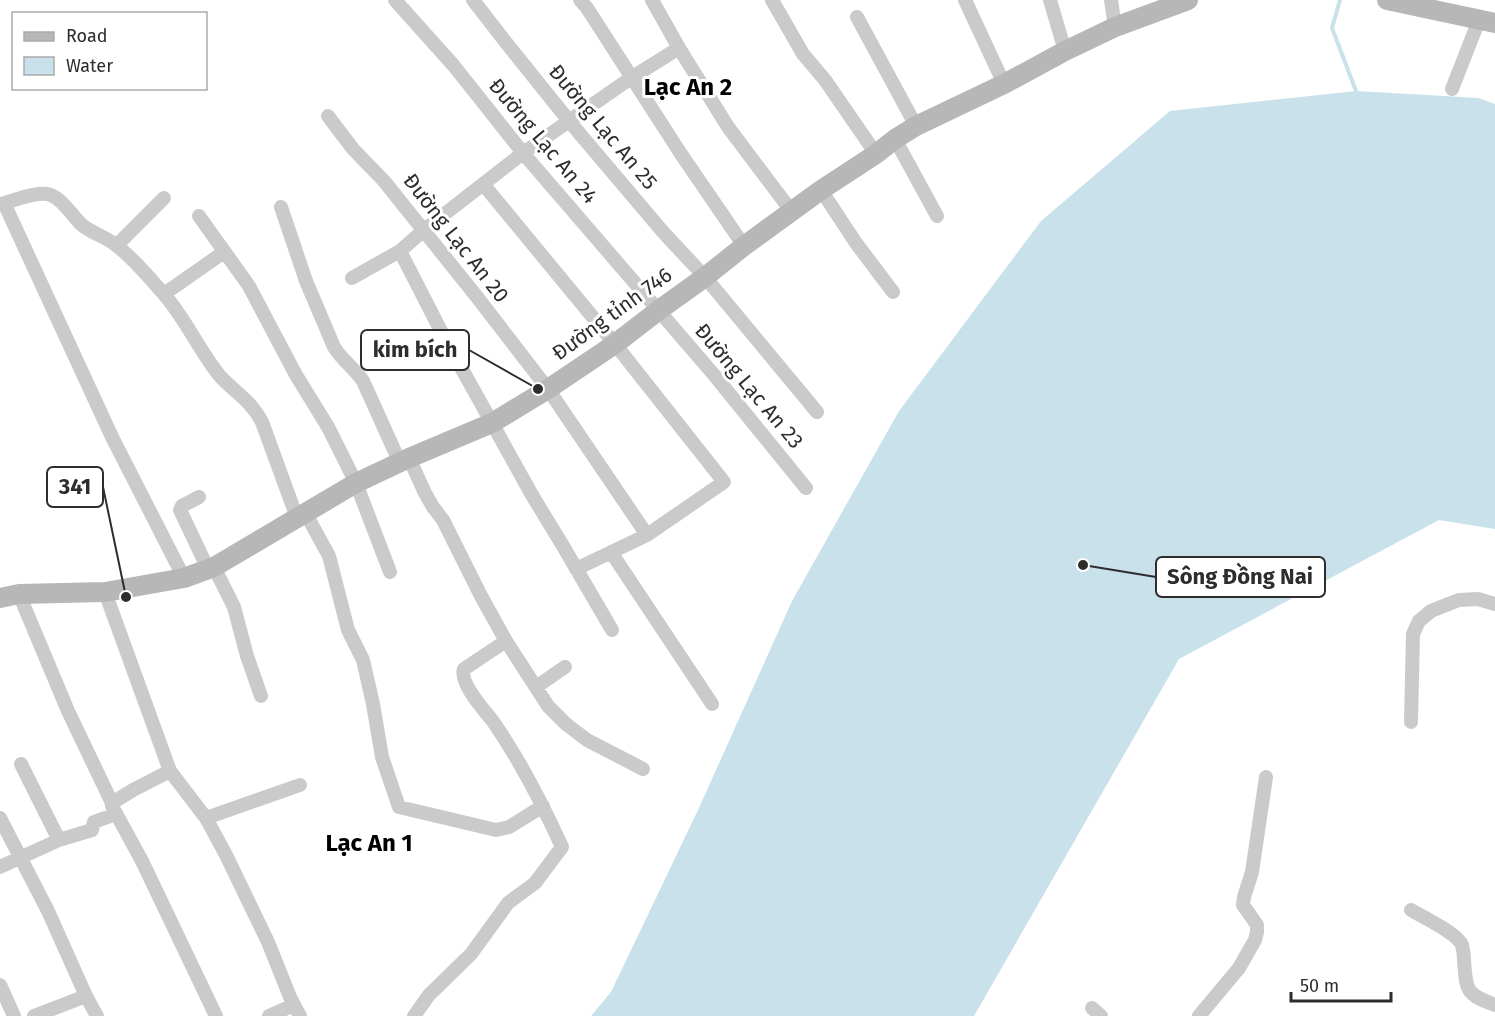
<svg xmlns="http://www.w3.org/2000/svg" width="1495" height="1016" viewBox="0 0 1495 1016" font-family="'Fira Sans',sans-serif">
  <rect width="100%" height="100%" fill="#fff"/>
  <path fill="#c8e1ea" d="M1356,91L1479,98L1495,104V529L1439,520L1179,659L974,1016H591L611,992L698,810L792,601L899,411L1041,221L1170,111Z"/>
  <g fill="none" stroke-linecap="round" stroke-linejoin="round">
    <path stroke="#c8e1ea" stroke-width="4" d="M1340,0L1332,28L1356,91"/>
    <path stroke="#cacaca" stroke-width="14" d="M395,0L454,66L523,153L715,376L806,488
      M473,0L504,40L569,121L663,232L705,277L817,412
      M580,0L587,8L681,154L744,246
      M652,0L679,48L728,127L792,212
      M772,0L803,54L825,80L876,154
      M965,0L1004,84
      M1050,0L1065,51
      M1111,0L1115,27
      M857,17L916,126
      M1452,89L1479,20
      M328,116L353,149L384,181L477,297L548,389L647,535
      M895,139L937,216
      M483,184L615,344L724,482L647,535L576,569
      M821,190L856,243L893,292
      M4,203L112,437L184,578
      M0,204C14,201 40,189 53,196C65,202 72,216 82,225C93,234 107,237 117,246C134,259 148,276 162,292C185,317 198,349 219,375C235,393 250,399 262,422L297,518
      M281,207L306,281L334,347C341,359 354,368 363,381L400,463
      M199,216L249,286L296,375L328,427L356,483L390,572
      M117,245L164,198
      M400,251L443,335L532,495L563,546L612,630
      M352,278L400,251L424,230L523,153L631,78L679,48
      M164,294L224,252
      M409,458L425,493L433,507L443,520L481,596L506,641L548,706L566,724L587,740L643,769
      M199,497L182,506L180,510L208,569
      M305,512L329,556L348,630L363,660L373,704L382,757L399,807L496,830L509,827L543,806
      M611,552L712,704
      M214,567L234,607L247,656L261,696
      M105,592L170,771L206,818L226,855L268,942L290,997L300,1016
      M19,594L68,711L112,803
      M536,687L565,667
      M1411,722L1413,634L1419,621L1431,611L1446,605L1459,600L1478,599L1495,604
      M21,764L59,840
      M170,771L133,790L112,803V806L142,861L216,1016
      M0,818L48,911L86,996L97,1016
      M206,818L300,785
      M0,867L59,840L92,830L94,822L116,814
      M1411,910C1423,917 1457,933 1462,945C1463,949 1464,955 1464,959C1466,990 1465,994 1495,1005
      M0,985L14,1016
      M1092,1008L1101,1016
      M34,1016L86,996
      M269,1016L294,1005
      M414,1016L429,995L471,954L508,903L535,883L562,847C542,803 520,760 492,720C483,709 459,682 464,669L506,641
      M1199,1016L1239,968L1255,940L1257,932V925L1243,905L1244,897L1252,872L1266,777"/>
    <path stroke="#b7b7b7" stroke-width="20" d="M1387,0L1495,23
      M0,598L19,594L105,592L184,578L214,567L356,483L409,458L492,423L548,389L615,344L659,310L705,277L744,246L821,190L876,154L895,139L916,126L1004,84L1065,51L1115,27L1188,0"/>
  </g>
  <g text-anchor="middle" stroke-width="6" stroke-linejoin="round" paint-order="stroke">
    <g font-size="21" fill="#2d2d2d" stroke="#fff">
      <text transform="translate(603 127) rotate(50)" y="7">Đường Lạc An 25</text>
      <text transform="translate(543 141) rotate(50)" y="7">Đường Lạc An 24</text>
      <text transform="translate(456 238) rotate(52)" y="7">Đường Lạc An 20</text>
      <text transform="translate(612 314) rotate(-36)" y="7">Đường tỉnh 746</text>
      <text transform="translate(749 386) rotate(50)" y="7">Đường Lạc An 23</text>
    </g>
    <g font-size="24" font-weight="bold" fill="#000" stroke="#fff">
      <text x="688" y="95">Lạc An 2</text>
      <text x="369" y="851">Lạc An 1</text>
    </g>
  </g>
  <path fill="none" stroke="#2d2d2d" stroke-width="2" d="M538 389L469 350M126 597L103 487M1083 565L1156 577"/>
  <g fill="#2d2d2d" stroke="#fff" stroke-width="2">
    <circle cx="538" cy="389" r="6"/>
    <circle cx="126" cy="597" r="6"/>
    <circle cx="1083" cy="565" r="6"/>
  </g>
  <g fill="#fff" stroke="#2d2d2d" stroke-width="2">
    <rect x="361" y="330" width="108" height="40" rx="6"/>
    <rect x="47" y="467" width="56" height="40" rx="6"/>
    <rect x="1156" y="557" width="169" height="40" rx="6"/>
  </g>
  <g font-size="22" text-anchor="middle" font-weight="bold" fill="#2d2d2d">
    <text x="415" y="357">kim bích</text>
    <text x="75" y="494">341</text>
    <text x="1240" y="584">Sông Đồng Nai</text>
  </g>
  <rect x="12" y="12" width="195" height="78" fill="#ffffff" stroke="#ababab" stroke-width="1.5"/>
  <rect x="24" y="32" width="30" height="9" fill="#b7b7b7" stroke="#ababab" stroke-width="1.5"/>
  <text x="66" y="42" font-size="18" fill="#2d2d2d">Road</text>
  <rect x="24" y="57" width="30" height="18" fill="#c8e1ea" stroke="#ababab" stroke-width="1.5"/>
  <text x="66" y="72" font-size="18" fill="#2d2d2d">Water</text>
  <path d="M1291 992v9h100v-9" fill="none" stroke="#2d2d2d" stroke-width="3"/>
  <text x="1300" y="992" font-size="18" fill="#2d2d2d" stroke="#ffffff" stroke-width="4.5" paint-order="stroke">50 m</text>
</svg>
